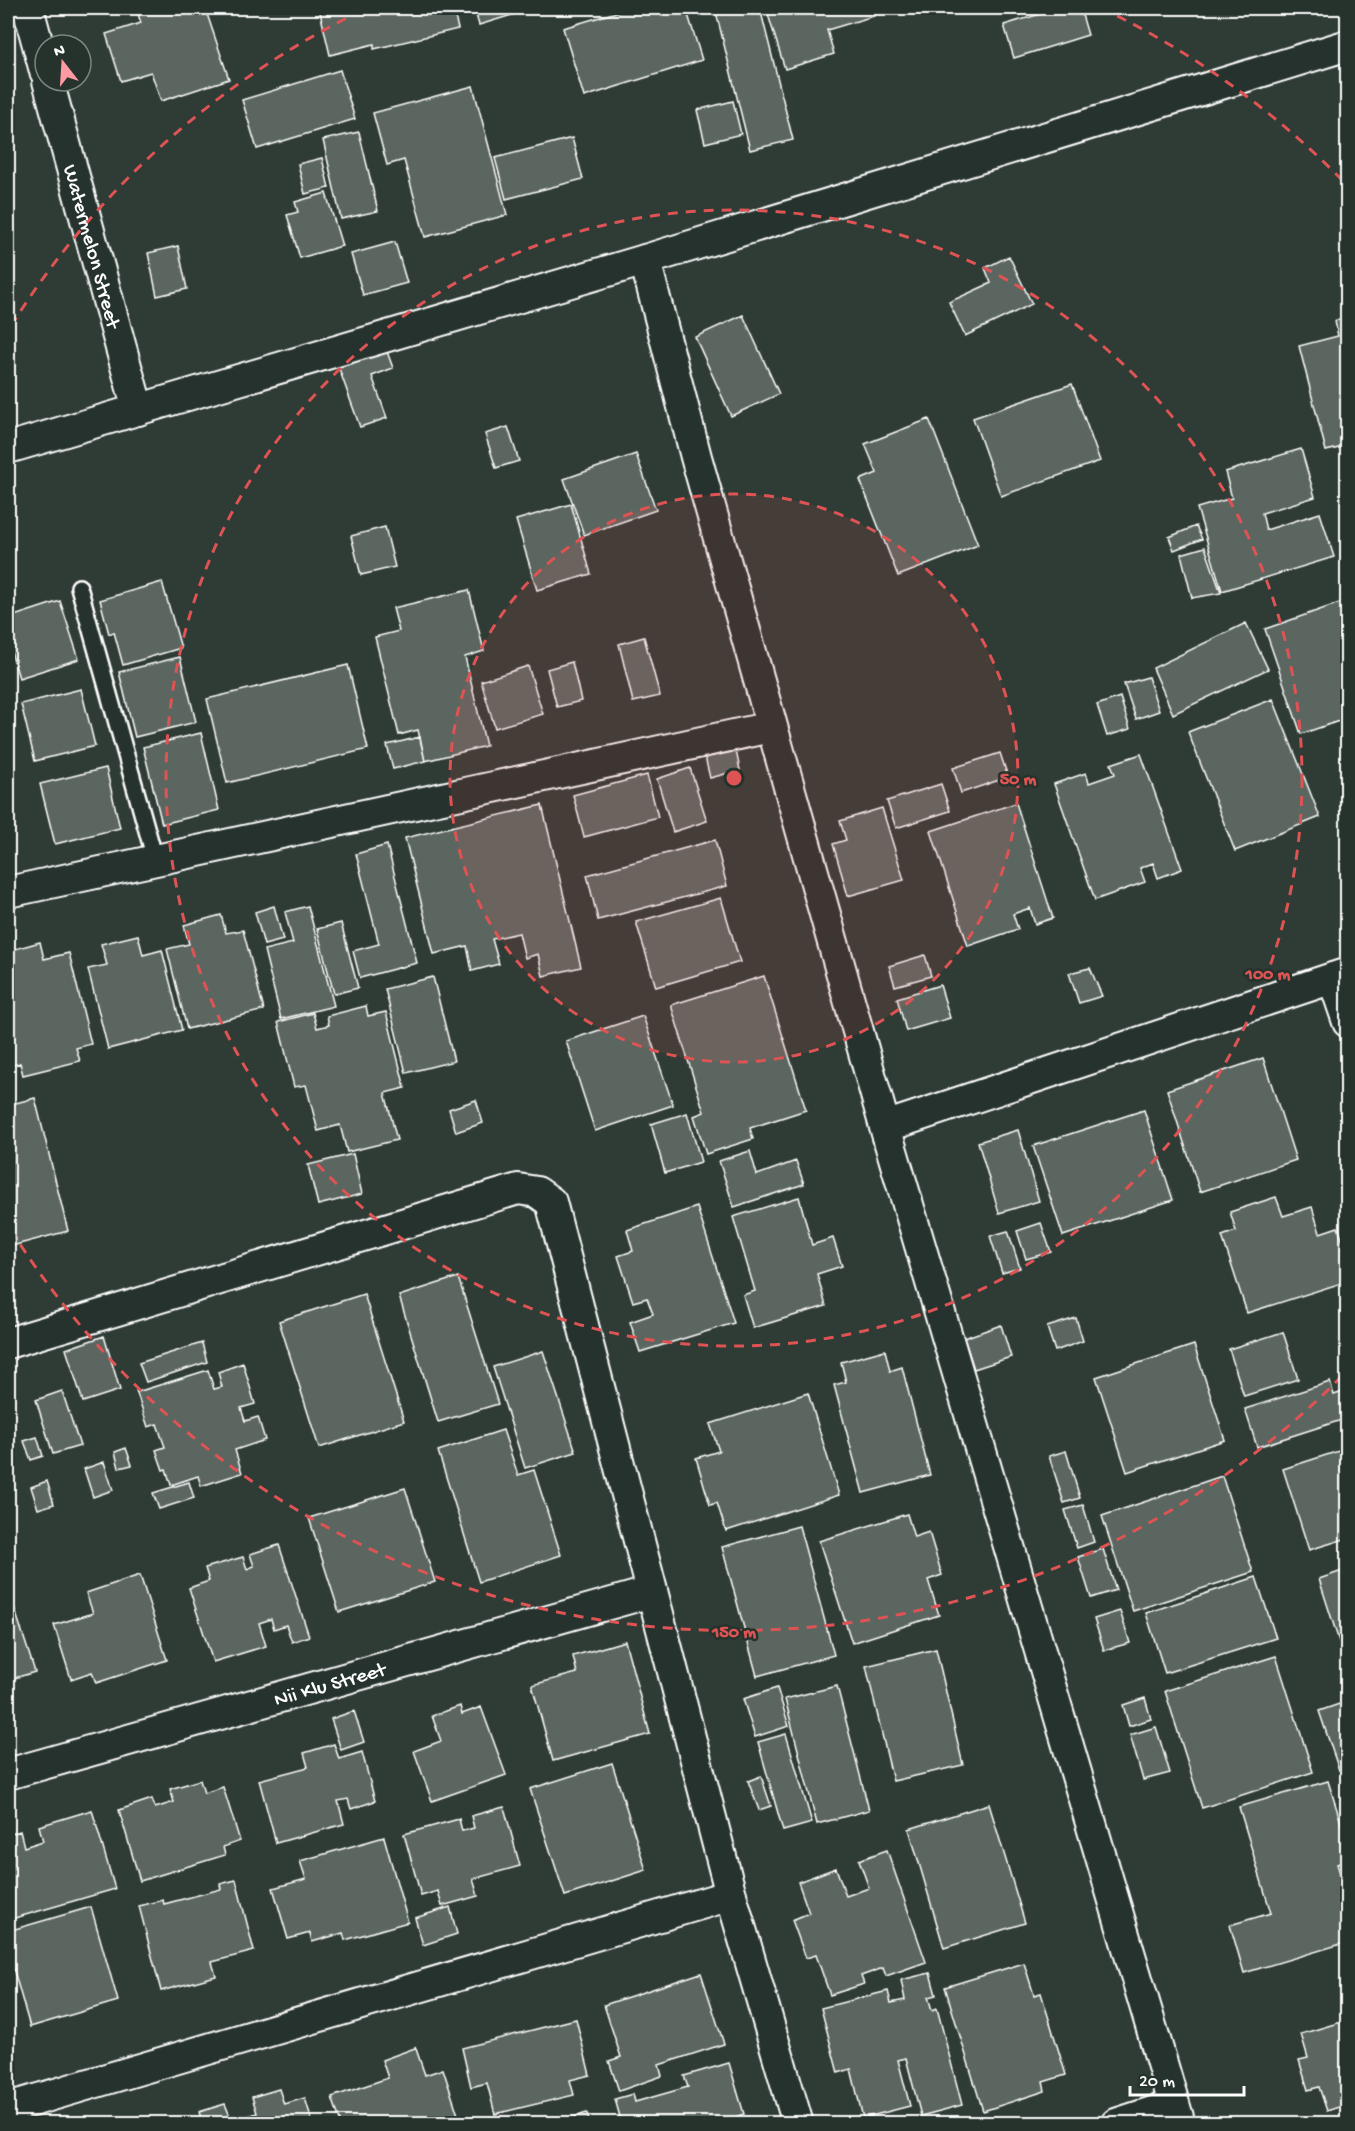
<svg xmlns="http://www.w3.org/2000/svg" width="1355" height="2131" viewBox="0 0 1355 2131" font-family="'Gochi Hand',sans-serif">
  <rect width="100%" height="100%" fill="#2f3b35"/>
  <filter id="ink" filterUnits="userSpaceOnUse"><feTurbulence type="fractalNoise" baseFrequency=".0167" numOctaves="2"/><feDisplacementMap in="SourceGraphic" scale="12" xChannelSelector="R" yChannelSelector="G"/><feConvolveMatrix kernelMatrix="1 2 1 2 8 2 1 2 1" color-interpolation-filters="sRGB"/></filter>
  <g filter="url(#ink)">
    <path fill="#5b6661" stroke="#fff" stroke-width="1.5" d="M136,8H205L229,79L161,101L151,72L121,81L106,34L141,23Z
      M319,8H453L458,29L374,49V44L330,55Z
      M474,8H535L479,25Z
      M630,8H686L702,60L584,97L563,28Z
      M715,8H760L793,140L750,150Z
      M766,8H872L874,16L827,30L834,54L785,69Z
      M1060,8H1080L1088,35L1014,58L1004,25Z
      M340,70L355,119L257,149L242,100Z
      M473,86L507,215L425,237L404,160L387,165L373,113Z
      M733,101L741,134L705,143L697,110Z
      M359,132L378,211L341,219L323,140Z
      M572,138L583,179L506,199L495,158Z
      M322,158L329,188L305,194L298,164Z
      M326,193L342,246L300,258L287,215L298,212L295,202Z
      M395,242L407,283L363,295L351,254Z
      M178,246L187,289L157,296L148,253Z
      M1009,256L1032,304L965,336L949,302L991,283L985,268Z
      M743,315L779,394L731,416L695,337Z
      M1348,318V463L1343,447L1326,451L1299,346L1338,336L1335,321Z
      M385,346L393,368L372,376L387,418L360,427L337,363Z
      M1072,384L1100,461L1001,496L973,418Z
      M929,419L978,545L898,576L860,480L877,473L865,444Z
      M508,427L519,461L496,468L485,434Z
      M1301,449L1315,497L1262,513L1266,530L1320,513L1334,557L1222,591L1197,508L1232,498L1225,472Z
      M636,454L656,510L584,535L564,479Z
      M571,504L591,574L537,590L516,520Z
      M1196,526L1202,539L1174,550L1169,537Z
      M385,527L395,567L361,575L351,536Z
      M1205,547L1221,593L1192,598L1181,554Z
      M162,582L181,648L123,665L114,632L109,634L100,600Z
      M469,590L484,651L465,657L486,746L425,761L418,730L399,735L375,637L399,631L393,608Z
      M1348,600V718L1301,734L1265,629Z
      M60,601L79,659L19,678L8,642V618Z
      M1246,623L1268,669L1173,714L1153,668Z
      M644,637L660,696L633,702L619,644Z
      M180,657L196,722L135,737L119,672Z
      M572,662L581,701L557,707L547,669Z
      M348,665L368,749L227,783L207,699Z
      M528,666L543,714L495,728L481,681Z
      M1148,677L1159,711L1136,719L1124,684Z
      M81,689L95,746L35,761L21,704Z
      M1120,697L1130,729L1107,736L1097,705Z
      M1273,699L1320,817L1235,851L1188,732Z
      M201,733L219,810L162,824L143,747Z
      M420,737L425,761L393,769L387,745Z
      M735,746L740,770L710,778L704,753Z
      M1000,753L1008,777L961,793L953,768Z
      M1141,754L1182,869L1158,878L1153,863L1140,868L1145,882L1095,900L1054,784L1086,773L1089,783L1115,774L1111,764Z
      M106,768L120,828L55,844L40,784Z
      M690,768L707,821L673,832L657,779Z
      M647,775L658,817L584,837L573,795Z
      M941,784L950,811L896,828L887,801Z
      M1016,803L1053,918L1035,924L1030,908L1013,914L1018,929L968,946L931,831Z
      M542,805L581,967L543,976L538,954L525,958L519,933L492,939L499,964L472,971L467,946L434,954L405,838Z
      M882,808L904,880L848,896L833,844L846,840L840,821Z
      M715,840L727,886L598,920L587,875Z
      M387,845L417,963L360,978L353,951L379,944L356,854Z
      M721,898L740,962L656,987L636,922Z
      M274,906L283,940L264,945L255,912Z
      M308,906L334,1006L281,1019L264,950L293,943L285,912Z
      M221,915L226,933L243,930L264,1010L187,1029L167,949L189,944L184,925Z
      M341,923L358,988L334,994L317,929Z
      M138,935L143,955L162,950L182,1030L108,1049L88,969L107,965L101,944Z
      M40,942L44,959L69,953L91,1044L76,1048L80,1061L23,1075L20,1063L8,1067V951Z
      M925,955L931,976L895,986L889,966Z
      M1090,968L1102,996L1079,1003L1069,973Z
      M764,976L806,1110L750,1128L753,1139L706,1154L694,1116L704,1112L671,1005Z
      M433,977L454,1061L406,1073L385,989Z
      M940,985L950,1018L906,1031L897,998Z
      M366,1006L368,1016L386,1012L405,1088L385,1093L397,1140L347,1152L340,1125L318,1131L306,1085L294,1087L278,1022L313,1013L317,1028L329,1025L327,1016Z
      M643,1016L673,1105L595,1131L566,1041Z
      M1263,1058L1296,1160L1200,1192L1167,1090Z
      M35,1098L68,1231L8,1247V1105Z
      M476,1100L483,1123L456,1132L449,1109Z
      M1144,1110L1173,1200L1063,1236L1033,1146Z
      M687,1113L701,1162L665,1173L651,1124Z
      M1018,1130L1039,1201L999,1213L978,1142Z
      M750,1151L757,1175L796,1161L804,1184L734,1207L719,1161Z
      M353,1154L362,1194L318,1205L308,1165Z
      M799,1197L812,1245L833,1238L842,1266L817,1274L826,1306L753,1328L743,1295L755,1291L733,1217Z
      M1276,1197L1283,1216L1312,1207L1320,1233L1338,1227L1348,1257V1281L1247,1313L1222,1236L1236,1231L1230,1212Z
      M697,1207L734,1323L640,1352L630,1322L653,1314L647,1298L633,1302L618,1256L633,1251L627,1230Z
      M1041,1223L1051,1252L1026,1259L1017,1231Z
      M1008,1231L1020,1268L1002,1273L990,1236Z
      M458,1277L498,1404L438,1422L399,1296Z
      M364,1294L404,1421L319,1448L279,1321Z
      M1076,1318L1083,1341L1055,1351L1047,1327Z
      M1001,1325L1011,1357L974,1369L964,1338Z
      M1283,1332L1298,1379L1244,1396L1229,1349Z
      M104,1336L120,1390L83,1402L66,1349Z
      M202,1343L207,1362L146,1382L139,1363Z
      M1194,1345L1225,1440L1127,1472L1096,1377Z
      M885,1350L890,1371L902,1367L930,1475L863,1493L834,1385L846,1382L841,1362Z
      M543,1351L576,1452L525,1468L493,1367Z
      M243,1363L255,1404L241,1408L245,1421L258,1417L265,1440L235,1450L242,1473L201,1486L198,1476L171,1485L166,1469L163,1470L156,1450L165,1447L157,1424L148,1427L136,1390L137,1392L208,1370L214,1389L222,1387L218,1372Z
      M1330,1382L1334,1395L1348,1390V1418L1257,1447L1245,1409Z
      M62,1391L80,1446L53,1454L36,1400Z
      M808,1393L839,1495L726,1531L717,1503L710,1505L696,1458L719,1451L710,1424Z
      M503,1430L518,1475L534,1470L561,1555L479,1582L438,1451Z
      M37,1437L43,1456L31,1460L24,1441Z
      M126,1448L132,1465L119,1468L115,1452Z
      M1348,1448V1538L1309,1550L1283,1469Z
      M1066,1451L1080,1498L1064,1503L1049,1456Z
      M104,1462L113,1490L93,1497L84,1469Z
      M1222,1476L1253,1572L1133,1611L1102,1516Z
      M47,1481L54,1504L38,1509L31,1487Z
      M189,1482L194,1498L159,1509L153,1493Z
      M405,1488L435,1582L339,1612L309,1518Z
      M1083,1505L1094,1542L1077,1548L1065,1510Z
      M907,1514L914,1537L929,1532L942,1575L928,1580L939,1615L852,1643L819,1541Z
      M799,1526L834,1655L757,1676L722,1547Z
      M279,1545L309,1636L292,1642L286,1625L274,1629L271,1619L259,1623L266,1646L213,1662L189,1588L209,1581L205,1568L243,1557L247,1569L254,1566L250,1554Z
      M1103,1549L1116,1590L1091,1598L1078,1557Z
      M1348,1569V1659L1345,1660L1319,1579Z
      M140,1575L167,1660L96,1683L92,1672L71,1679L54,1625L93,1613L86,1593Z
      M1256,1577L1276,1638L1165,1673L1146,1613Z
      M14,1607L35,1672L8,1680V1609Z
      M1120,1611L1130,1643L1104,1650L1094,1619Z
      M625,1641L650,1734L553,1761L532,1685L577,1673L573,1656Z
      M936,1649L963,1765L893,1781L866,1666Z
      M1276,1656L1313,1772L1202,1808L1165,1691Z
      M837,1686L869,1810L817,1824L785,1699Z
      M777,1688L789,1726L755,1737L743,1699Z
      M1145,1698L1151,1719L1129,1726L1123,1705Z
      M1348,1701V1767L1339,1770L1319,1711Z
      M460,1706L462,1714L481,1707L506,1775L432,1801L414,1751L441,1741L432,1716Z
      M354,1711L364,1742L341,1750L331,1719Z
      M1156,1727L1170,1773L1143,1780L1130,1735Z
      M786,1734L812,1823L783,1831L758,1742Z
      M334,1744L339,1759L362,1752L375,1801L351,1809L348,1799L338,1801L344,1824L276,1843L259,1780L308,1767L304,1753Z
      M612,1763L646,1870L565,1896L530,1789Z
      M761,1776L771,1806L759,1810L748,1781Z
      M200,1780L204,1793L223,1787L240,1841L223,1847L225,1855L140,1881L119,1810L152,1799L155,1808L174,1802L170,1789Z
      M1328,1781L1348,1845V1860L1337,1864L1348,1897V1942L1244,1973L1230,1925L1271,1913L1239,1807Z
      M989,1804L1025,1923L944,1948L909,1829Z
      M504,1807L520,1866L473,1879L478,1896L442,1906L438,1891L421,1896L404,1834L459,1819L462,1831L474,1828L471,1816Z
      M92,1810L115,1889L8,1920V1835L20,1831L24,1847L43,1841L39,1826Z
      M384,1837L408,1922L345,1940L343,1933L312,1942L310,1933L288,1939L273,1888L306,1879L300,1861Z
      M887,1850L926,1962L886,1976L883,1968L861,1976L864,1984L830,1995L816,1955L806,1958L792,1920L809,1913L798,1882L836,1868L846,1896L869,1888L859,1860Z
      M236,1880L254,1951L212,1962L216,1976L161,1991L139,1906L163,1900L164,1904L221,1889L220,1884Z
      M91,1907L118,2001L30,2027L8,1950V1931Z
      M450,1907L457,1934L423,1945L415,1918Z
      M1024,1963L1034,1995L1041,1993L1066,2075L1043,2082L1045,2091L983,2111L945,1987Z
      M701,1973L724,2044L659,2065L662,2076L619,2091L609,2061L621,2057L604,2005Z
      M930,1973L936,1995L928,1997L932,2010L937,2008L962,2105L921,2116L906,2058L898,2060L910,2106L863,2118L851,2069L838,2073L821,2008L888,1991L891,2003L905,2000L901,1980Z
      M576,2019L590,2075L570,2080L574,2095L495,2114L487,2083L471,2087L462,2048Z
      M1348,2020V2123L1342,2106L1327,2111L1319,2087L1308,2090L1299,2060L1308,2058L1301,2034Z
      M415,2046L425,2075L443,2069L461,2124H341L332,2097L388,2078L382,2060L415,2048Z
      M729,2063L744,2114L735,2117L736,2124H622L615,2099L633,2094L635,2102L688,2087L684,2076Z
      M279,2089L284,2104L305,2098L313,2124H203L199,2112L225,2104L232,2121L257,2113L252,2097Z
      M587,2113L590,2124H551Z"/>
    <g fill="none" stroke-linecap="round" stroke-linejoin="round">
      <g stroke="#fff" stroke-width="20">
        <path id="service" d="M79,587L155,859"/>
      </g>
      <g stroke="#fff" stroke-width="34">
        <g id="minor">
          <path d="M28,8L45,71"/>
          <path id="s1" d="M48,81L138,410"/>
          <path d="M645,260L696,457L885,1127L1180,2124"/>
          <path d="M8,448L645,260L1348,45"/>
          <path d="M8,892L771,727"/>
          <path d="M1333,978L1348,1022"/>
          <path d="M885,1127L1348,973"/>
          <path d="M8,1343L518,1189L537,1192L551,1202L731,1895L798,2124"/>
          <path id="s2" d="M8,1774L651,1592"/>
          <path d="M8,2108L731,1895"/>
          <path d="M1116,2124L1174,2105"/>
        </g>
      </g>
      <use href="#service" stroke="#26332d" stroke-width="15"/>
      <use href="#minor" stroke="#26332d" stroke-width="30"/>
    </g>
  </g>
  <circle cx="734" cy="778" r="284" fill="#de5353" fill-opacity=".12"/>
  <g fill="none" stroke="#de5353" stroke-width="3" stroke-dasharray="10 8">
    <circle cx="734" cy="778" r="284"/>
    <circle cx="734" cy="778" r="568"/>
    <path d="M1342 1376A853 853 0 0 1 11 1230M11 326A853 853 0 0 1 367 8M1101 8A853 853 0 0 1 1342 180"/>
  </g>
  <g text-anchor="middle" stroke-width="5" stroke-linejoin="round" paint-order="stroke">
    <g font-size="21" fill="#fff" stroke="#26332d">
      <text dy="7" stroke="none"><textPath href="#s1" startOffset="171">Watermelon Street</textPath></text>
      <text dy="7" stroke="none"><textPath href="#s2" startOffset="334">Nii Klu Street</textPath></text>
    </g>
  </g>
  <circle cx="734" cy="778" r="9" fill="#de5353" stroke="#26332d" stroke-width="3"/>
  <g font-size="18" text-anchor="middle" font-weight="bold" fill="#de5353" stroke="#26332d" stroke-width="5" stroke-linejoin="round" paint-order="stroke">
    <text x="1018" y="784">50 m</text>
    <text x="1268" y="979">100 m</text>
    <text x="734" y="1637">150 m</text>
  </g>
  <rect width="1355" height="2131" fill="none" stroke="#26332d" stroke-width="30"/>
  <rect x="15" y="15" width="1325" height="2101" fill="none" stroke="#fff" stroke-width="2" filter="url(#ink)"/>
  <g transform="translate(63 63) rotate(343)"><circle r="28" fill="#26332d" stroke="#7d8581" stroke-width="1.5"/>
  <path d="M0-4.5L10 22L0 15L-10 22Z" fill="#ff9aa2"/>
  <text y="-9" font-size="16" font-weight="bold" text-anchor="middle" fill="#ffffff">N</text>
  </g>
  <path d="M1130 2086v9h114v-9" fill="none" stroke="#ffffff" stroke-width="3"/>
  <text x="1139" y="2086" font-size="18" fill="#ffffff" stroke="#26332d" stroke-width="4.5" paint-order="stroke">20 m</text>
</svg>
